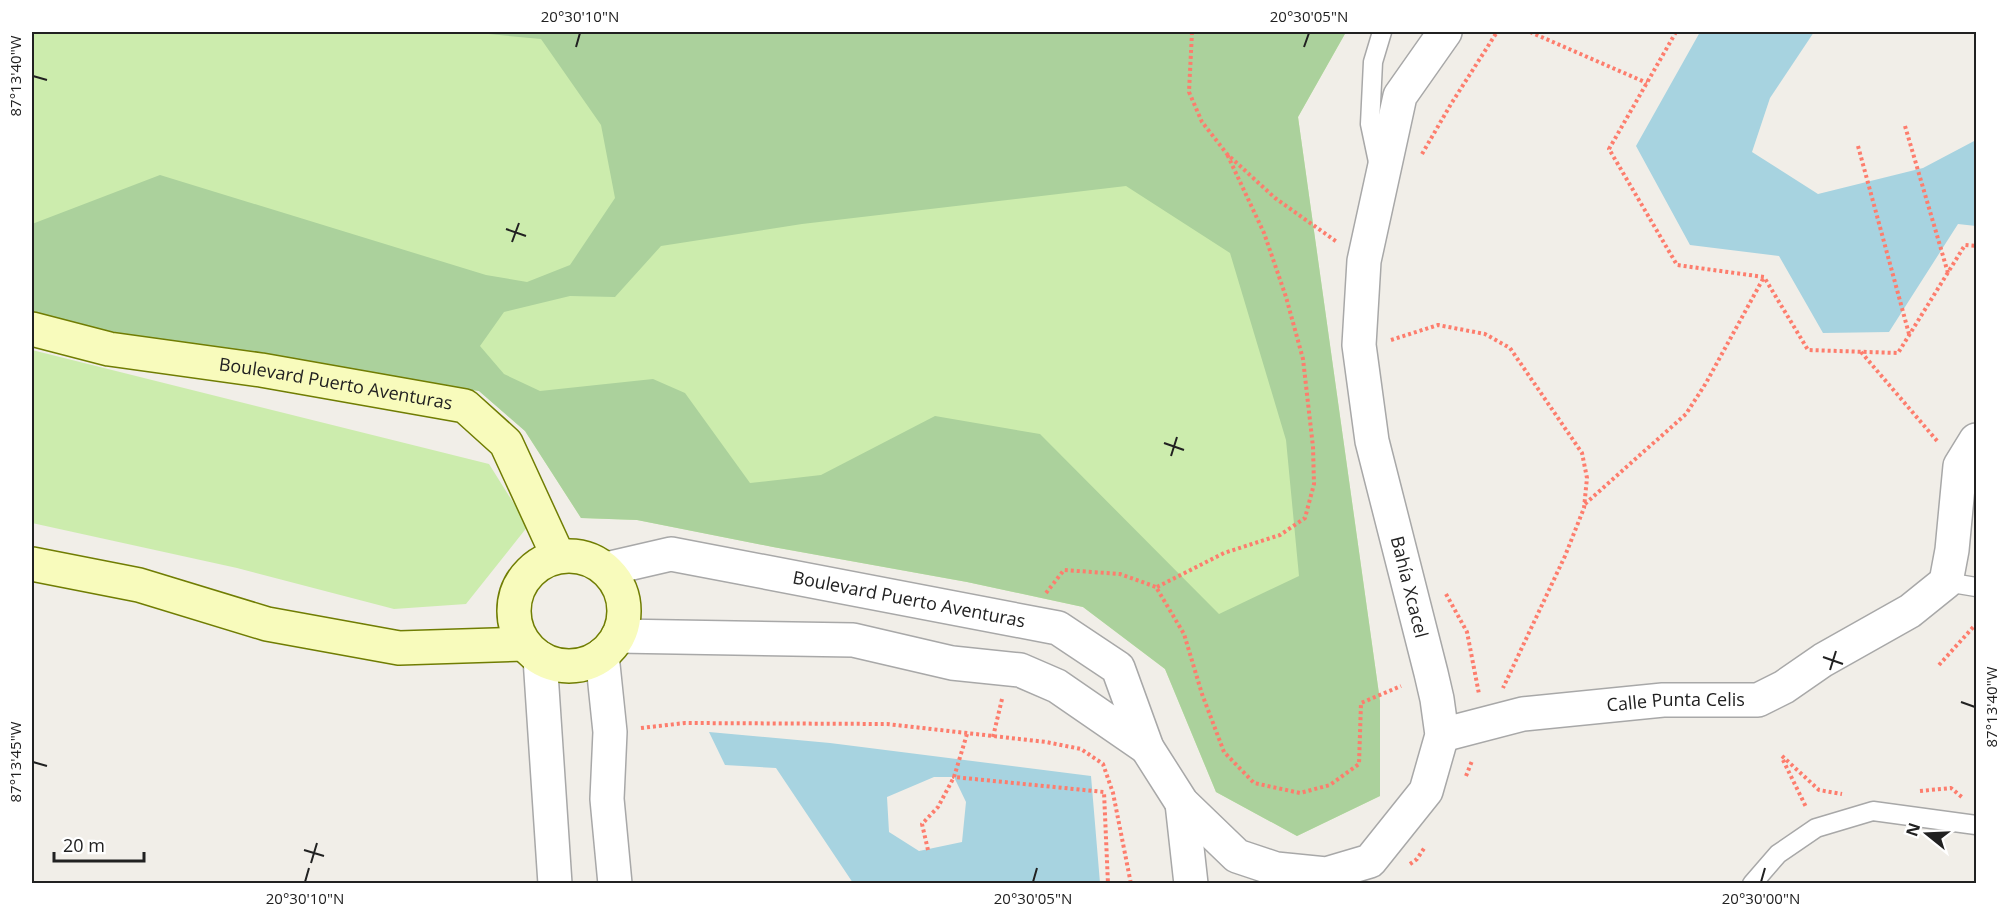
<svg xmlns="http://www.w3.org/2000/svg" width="2008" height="915" viewBox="0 0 2008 915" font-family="'Open Sans',sans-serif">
  <rect width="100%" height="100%" fill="#f1eee8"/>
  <path fill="#ccecad" d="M32,32H1346L1298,117L1380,701V796L1297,836L1216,792L1165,669L1083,607L967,582L773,547L637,520L581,518L525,431L479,391L90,330L32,313Z
    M32,350L489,464L528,526L466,604L394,609L237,568L32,523Z"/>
  <path fill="#abd19c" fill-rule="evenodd" d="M467,32H1346L1298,117L1380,701V796L1297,836L1216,792L1165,669L1083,607L967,582L773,547L637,520L581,518L525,431L479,391L90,330L32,313V224L160,175L486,275L527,282L570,265L615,198L601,125L541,39ZM1126,186L1230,253L1286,440L1299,576L1219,614L1040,434L935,416L821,475L750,483L685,393L653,379L540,391L504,374L480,346L504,312L570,296L615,297L661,246L802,224Z"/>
  <path fill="#a7d3e0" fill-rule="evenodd" d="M1700,32H1814L1770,98L1752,152L1818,194L1923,168L1976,140V226L1958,224L1889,332L1823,333L1779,256L1690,245L1636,146Z
    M709,732L830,743L1091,776L1100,883H853L776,768L725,765ZM934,777H954L966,802L962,842L919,851L889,832L887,797Z"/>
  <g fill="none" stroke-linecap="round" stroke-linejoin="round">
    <g stroke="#a8a8a8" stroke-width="21">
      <path id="lane" d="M1378,162L1370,124L1373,62L1382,32
        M1946,582L1976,587
        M1752,884L1778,854L1816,828L1873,811L1976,825"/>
    </g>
    <g stroke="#a8a8a8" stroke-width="36">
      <g id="street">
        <path id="s1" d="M606,569L671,554L1058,628L1118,668L1147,748L1182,803L1237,856L1276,869L1326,874L1370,861L1426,791L1442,735L1437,699L1431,673L1372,441L1359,345L1364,261L1400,96L1445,32"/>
        <path d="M618,636L853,640L952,663L1020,670L1057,686L1147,748"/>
        <path d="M602,655L610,732L607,799L615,884"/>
        <path d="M540,658L555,884"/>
        <path id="s2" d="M1442,735L1523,714L1663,700H1758L1784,687L1823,660L1910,611L1946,582L1952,550L1960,466L1976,440"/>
        <path d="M1182,803L1191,884"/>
      </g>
    </g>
    <g stroke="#707d03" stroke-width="36">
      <g id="secondary">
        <path id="s3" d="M32,329L109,349L261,370L465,406L506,443L558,556"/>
        <circle cx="569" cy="611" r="55"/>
        <path d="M32,564L139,585L267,624L399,648L524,644"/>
      </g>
    </g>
    <path stroke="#fd7d6d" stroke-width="4" stroke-dasharray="3 3" stroke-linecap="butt" d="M1192,32L1189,92L1202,122L1227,154L1275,198L1337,242
      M1530,32L1647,83
      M1676,32L1609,149L1677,265L1764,277L1808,350L1898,353L1965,245L1976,246
      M1905,126L1948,273
      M1858,146L1909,334
      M1422,154L1451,104L1497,32
      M1391,340L1438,325L1485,334L1510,348L1582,453L1587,478L1584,508L1565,556L1503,688
      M1861,352L1938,442
      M1585,504L1686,414L1706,383L1764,277
      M1157,587L1224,553L1280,535L1305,518L1314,484L1313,447L1303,359L1286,297L1264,233L1227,154
      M1046,593L1064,570L1120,574L1156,587L1184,634L1202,694L1224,752L1254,783L1300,793L1330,785L1359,764L1361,703L1401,686
      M1446,594L1467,632L1479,694
      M1939,665L1976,624
      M641,728L685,723L887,724L1046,742L1081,749L1103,764L1113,793L1131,884
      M967,734L954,777L1104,792L1108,884
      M993,737L1002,699
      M1782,756L1819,790L1842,794
      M1783,760L1806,807
      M1466,776L1472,761
      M1920,791L1951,788L1963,798
      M928,850L922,824L938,807L954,777
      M1410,864L1417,859L1425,847"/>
    <use href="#lane" stroke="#fff" stroke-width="18"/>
    <use href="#street" stroke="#fff" stroke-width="33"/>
    <use href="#secondary" stroke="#f8fbbc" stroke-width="33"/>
  </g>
  <path fill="none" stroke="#212121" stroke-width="2" d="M576,47L580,33M1304,47L1309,33M33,76L47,80M506,229L526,236M512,242L519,223M1164,443L1184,450M1171,456L1177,437M1823,657L1843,664M1830,670L1836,651M1961,702L1975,707M33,762L47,766M304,850L324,856M311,863L317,843M305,882L309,868M1033,882L1037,868M1761,882L1765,868"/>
  <g text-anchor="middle" stroke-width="6" stroke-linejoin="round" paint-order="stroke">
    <g font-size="18" fill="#212121" stroke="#fff">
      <text dy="6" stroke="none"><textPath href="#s3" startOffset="309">Boulevard Puerto Aventuras</textPath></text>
      <text transform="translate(1409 587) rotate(76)" y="6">Bahía Xcacel</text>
      <text dy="6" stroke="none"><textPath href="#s1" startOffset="309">Boulevard Puerto Aventuras</textPath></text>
      <text dy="6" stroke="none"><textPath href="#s2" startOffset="237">Calle Punta Celis</textPath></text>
    </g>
  </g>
  <rect width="2008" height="915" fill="none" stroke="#ffffff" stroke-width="66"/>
  <g transform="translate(1927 834) rotate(288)" stroke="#ffffff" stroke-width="4.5" paint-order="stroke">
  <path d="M0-4.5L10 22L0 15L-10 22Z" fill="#212121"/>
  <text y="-9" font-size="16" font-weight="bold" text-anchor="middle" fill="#212121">N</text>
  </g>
  <path d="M54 852v9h90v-9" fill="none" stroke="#212121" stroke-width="3"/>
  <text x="63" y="852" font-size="18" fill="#212121" stroke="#ffffff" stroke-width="4.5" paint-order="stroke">20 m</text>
  <rect x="33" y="33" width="1942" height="849" fill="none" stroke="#212121" stroke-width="2"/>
  <g font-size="15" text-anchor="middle" fill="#212121">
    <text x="580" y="22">20°30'10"N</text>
    <text x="1309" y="22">20°30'05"N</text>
    <text transform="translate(16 76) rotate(-90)" y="5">87°13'40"W</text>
    <text transform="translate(1992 707) rotate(-90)" y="5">87°13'40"W</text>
    <text transform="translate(16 762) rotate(-90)" y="5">87°13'45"W</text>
    <text x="305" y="904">20°30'10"N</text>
    <text x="1033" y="904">20°30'05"N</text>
    <text x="1761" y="904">20°30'00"N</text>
  </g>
</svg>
